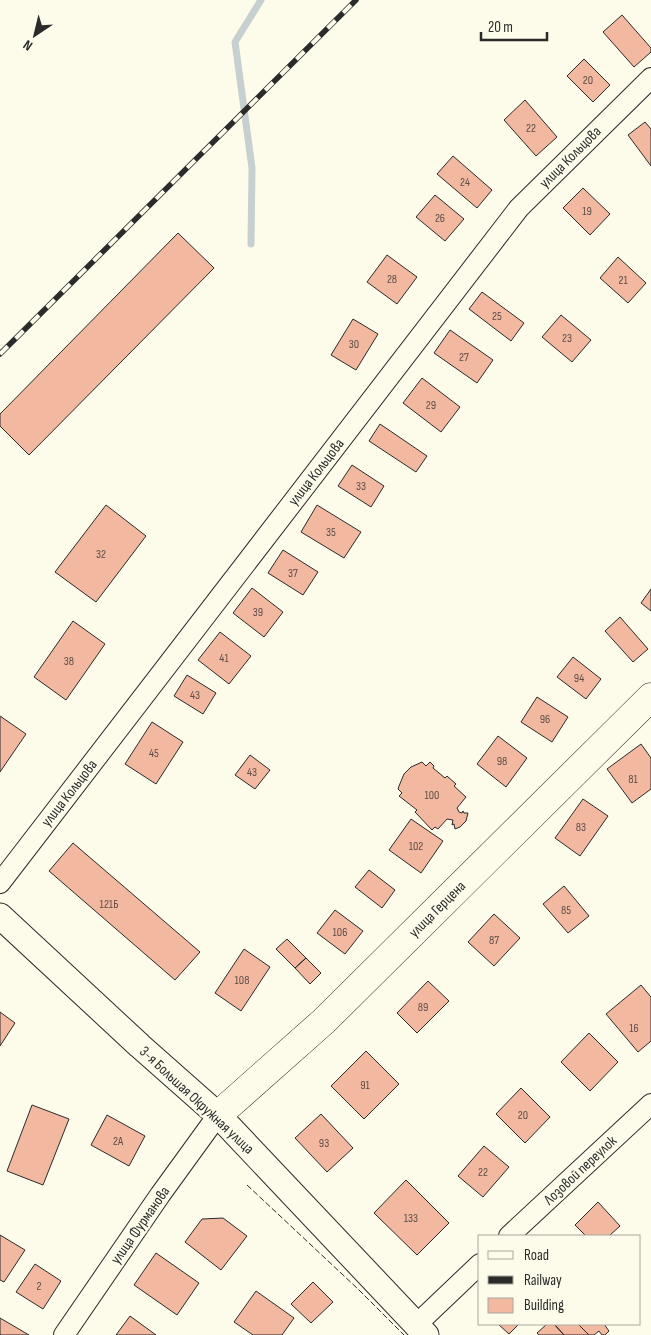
<svg xmlns="http://www.w3.org/2000/svg" width="651" height="1335" viewBox="0 0 651 1335" font-family="'Sofia Sans Condensed',sans-serif">
  <rect width="100%" height="100%" fill="#fdfbea"/>
  <g fill="none" stroke-linecap="round" stroke-linejoin="round">
    <path stroke="#c7d0d0" stroke-width="7" d="M251,244L252,168L235,42L261,0"/>
  </g>
  <path fill="#f2b8a0" stroke="#2b2b2b" d="M622,15L651,48V52L634,67L603,32Z
    M584,59L610,85L593,102L567,76Z
    M525,100L557,137L536,156L504,120Z
    M645,122L651,129V166L628,135Z
    M453,156L492,190L477,208L437,174Z
    M583,188L610,214L590,235L563,208Z
    M435,195L464,219L445,241L416,217Z
    M178,233L214,268L29,455L0,426V414Z
    M387,255L417,277L397,304L367,282Z
    M618,257L646,283L628,303L600,278Z
    M482,292L524,323L511,341L469,309Z
    M561,315L591,340L572,362L542,337Z
    M353,319L378,334L356,370L331,355Z
    M450,330L493,360L477,383L434,353Z
    M422,378L460,407L441,432L403,403Z
    M380,424L427,456L416,472L369,441Z
    M352,465L384,486L371,507L338,486Z
    M106,505L146,536L96,602L55,572Z
    M317,505L361,532L344,558L301,532Z
    M283,550L318,572L303,595L268,573Z
    M252,588L283,612L264,637L233,613Z
    M651,589V611L641,603Z
    M620,617L648,649L633,662L605,631Z
    M73,621L105,644L66,700L34,677Z
    M220,632L251,656L229,684L198,660Z
    M573,657L601,679L586,699L557,677Z
    M187,675L216,693L203,714L174,696Z
    M537,697L568,717L552,742L521,722Z
    M0,716L26,734L0,772Z
    M152,722L183,742L156,784L125,764Z
    M498,736L527,758L506,787L477,764Z
    M641,744L651,758V789L632,803L607,769Z
    M250,755L270,770L255,789L235,775Z
    M422,762L426,766L430,762L434,766L433,768L445,778L447,776L456,784L454,786L466,797L457,808L459,812L462,813L463,811L464,813H468L466,821L460,827L455,829L454,824L452,825L453,820L447,819L438,829L435,827L432,830L415,812L417,810L399,796L402,793L398,789L399,786L404,774L411,767Z
    M583,799L608,816L580,856L555,838Z
    M411,819L443,841L421,873L389,850Z
    M73,843L200,952L175,980L49,871Z
    M369,870L395,890L382,908L355,887Z
    M564,886L589,916L568,933L543,904Z
    M335,910L363,931L345,954L317,933Z
    M494,914L520,938L494,966L468,942Z
    M287,939L306,958L295,968L276,949Z
    M244,949L270,967L241,1011L215,993Z
    M306,958L321,973L310,984L295,968Z
    M428,981L449,1001L417,1033L397,1013Z
    M641,985L651,997V1041L638,1052L606,1014Z
    M0,1012L15,1023L0,1046Z
    M589,1033L618,1062L590,1091L561,1062Z
    M366,1051L399,1084L364,1119L331,1086Z
    M521,1088L550,1117L525,1143L496,1114Z
    M32,1105L69,1119L43,1185L7,1171Z
    M321,1114L353,1148L327,1172L295,1138Z
    M107,1115L145,1136L129,1166L91,1145Z
    M484,1146L509,1167L483,1197L458,1176Z
    M406,1180L449,1223L417,1255L374,1213Z
    M598,1202L620,1226L609,1236H586L575,1225Z
    M223,1218L247,1236L221,1270L185,1242L202,1219Z
    M0,1235L25,1250L4,1282L0,1280Z
    M156,1253L199,1283L177,1315L134,1285Z
    M35,1264L61,1281L43,1309L16,1292Z
    M313,1282L333,1302L311,1323L291,1304Z
    M256,1291L294,1318L282,1335H253L234,1322Z
    M130,1316L156,1335H116Z
    M0,1318L29,1335H0Z
    M498,1324H519L509,1334Z
    M547,1324H554L564,1335H539L537,1333Z
    M554,1324H578L589,1335H564Z
    M578,1324H604L609,1331L605,1335H602L599,1331L594,1335H589Z"/>
  <g fill="none" stroke-linecap="round" stroke-linejoin="round">
    <g stroke="#2b2b2b" stroke-width="22">
      <path id="minor" d="M0,883L519,208L651,78
        M509,1236L651,1104
        M416,1325L480,1264
        M64,1335L160,1195L218,1115"/>
    </g>
    <g stroke="#2b2b2b" stroke-width="27">
      <path id="tertiary" d="M0,916L140,1046L218,1115L426,1335"/>
    </g>
    <g stroke="#2b2b2b" stroke-width="29">
      <path id="secondary" d="M218,1115L324,1021L651,697"/>
    </g>
    <use href="#minor" stroke="#fdfbea" stroke-width="20"/>
    <use href="#tertiary" stroke="#fdfbea" stroke-width="25"/>
    <use href="#secondary" stroke="#fdfbea" stroke-width="28"/>
    <g stroke="#2b2b2b" stroke-width="5.5">
      <path id="rail" d="M0,354L356,0"/>
    </g>
    <use href="#rail" stroke="#fdfbea" stroke-width="4" stroke-dasharray="11" stroke-linecap="butt"/>
    <path stroke="#2b2b2b" stroke-width="1" stroke-dasharray="6 2.5" stroke-linecap="butt" d="M247,1185L358,1289L404,1335"/>
  </g>
  <g text-anchor="middle" stroke-width="4" stroke-linejoin="round" paint-order="stroke">
    <g font-size="12" fill="#5d4e48">
      <text x="588" y="84">20</text>
      <text x="531" y="132">22</text>
      <text x="465" y="186">24</text>
      <text x="587" y="215">19</text>
      <text x="440" y="222">26</text>
      <text x="392" y="283">28</text>
      <text x="623" y="284">21</text>
      <text x="497" y="320">25</text>
      <text x="567" y="342">23</text>
      <text x="354" y="348">30</text>
      <text x="464" y="361">27</text>
      <text x="431" y="409">29</text>
      <text x="361" y="490">33</text>
      <text x="331" y="536">35</text>
      <text x="101" y="558">32</text>
      <text x="293" y="577">37</text>
      <text x="258" y="616">39</text>
      <text x="224" y="662">41</text>
      <text x="69" y="665">38</text>
      <text x="579" y="682">94</text>
      <text x="195" y="699">43</text>
      <text x="545" y="723">96</text>
      <text x="154" y="757">45</text>
      <text x="502" y="765">98</text>
      <text x="252" y="776">43</text>
      <text x="633" y="783">81</text>
      <text x="432" y="799">100</text>
      <text x="581" y="831">83</text>
      <text x="416" y="850">102</text>
      <text x="109" y="908">121Б</text>
      <text x="566" y="914">85</text>
      <text x="340" y="936">106</text>
      <text x="494" y="944">87</text>
      <text x="242" y="984">108</text>
      <text x="423" y="1011">89</text>
      <text x="634" y="1032">16</text>
      <text x="365" y="1089">91</text>
      <text x="523" y="1119">20</text>
      <text x="118" y="1145">2А</text>
      <text x="324" y="1147">93</text>
      <text x="483" y="1176">22</text>
      <text x="411" y="1222">133</text>
      <text x="39" y="1290">2</text>
    </g>
    <g font-size="15" fill="#2b2b2b" stroke="#fdfbea">
      <text transform="translate(570 157) rotate(-45)" y="5">улица Кольцова</text>
      <text transform="translate(316 472) rotate(-52)" y="5">улица Кольцова</text>
      <text transform="translate(69 793) rotate(-52)" y="5">улица Кольцова</text>
      <text transform="translate(437 909) rotate(-45)" y="5">улица Герцена</text>
      <text transform="translate(197 1100) rotate(43)" y="5">3-я Большая Окружная улица</text>
      <text transform="translate(580 1170) rotate(-43)" y="5">Лозовой переулок</text>
      <text transform="translate(140 1225) rotate(-55)" y="5">улица Фурманова</text>
    </g>
  </g>
  <rect x="478" y="1235" width="162" height="90" fill="#fdfbea" stroke="#a9a89e"/>
  <rect x="488" y="1251" width="25" height="8" fill="#fdfbea" stroke="#a9a89e"/>
  <text x="524" y="1260" font-size="15" fill="#2b2b2b">Road</text>
  <rect x="488" y="1276" width="25" height="8" fill="#2b2b2b" stroke="#a9a89e"/>
  <text x="524" y="1285" font-size="15" fill="#2b2b2b">Railway</text>
  <rect x="488" y="1298" width="25" height="15" fill="#f2b8a0" stroke="#a9a89e"/>
  <text x="524" y="1310" font-size="15" fill="#2b2b2b">Building</text>
  <g transform="translate(35 35) rotate(215)" stroke="#fdfbea" stroke-width="4" paint-order="stroke">
  <path d="M0-4L9 19L0 12L-9 19Z" fill="#2b2b2b"/>
  <text y="-8" font-size="14" font-weight="bold" text-anchor="middle" fill="#2b2b2b">N</text>
  </g>
  <path d="M481 32v8h66v-8" fill="none" stroke="#2b2b2b" stroke-width="2.5"/>
  <text x="488" y="32" font-size="15" fill="#2b2b2b" stroke="#fdfbea" stroke-width="4" paint-order="stroke">20 m</text>
</svg>
